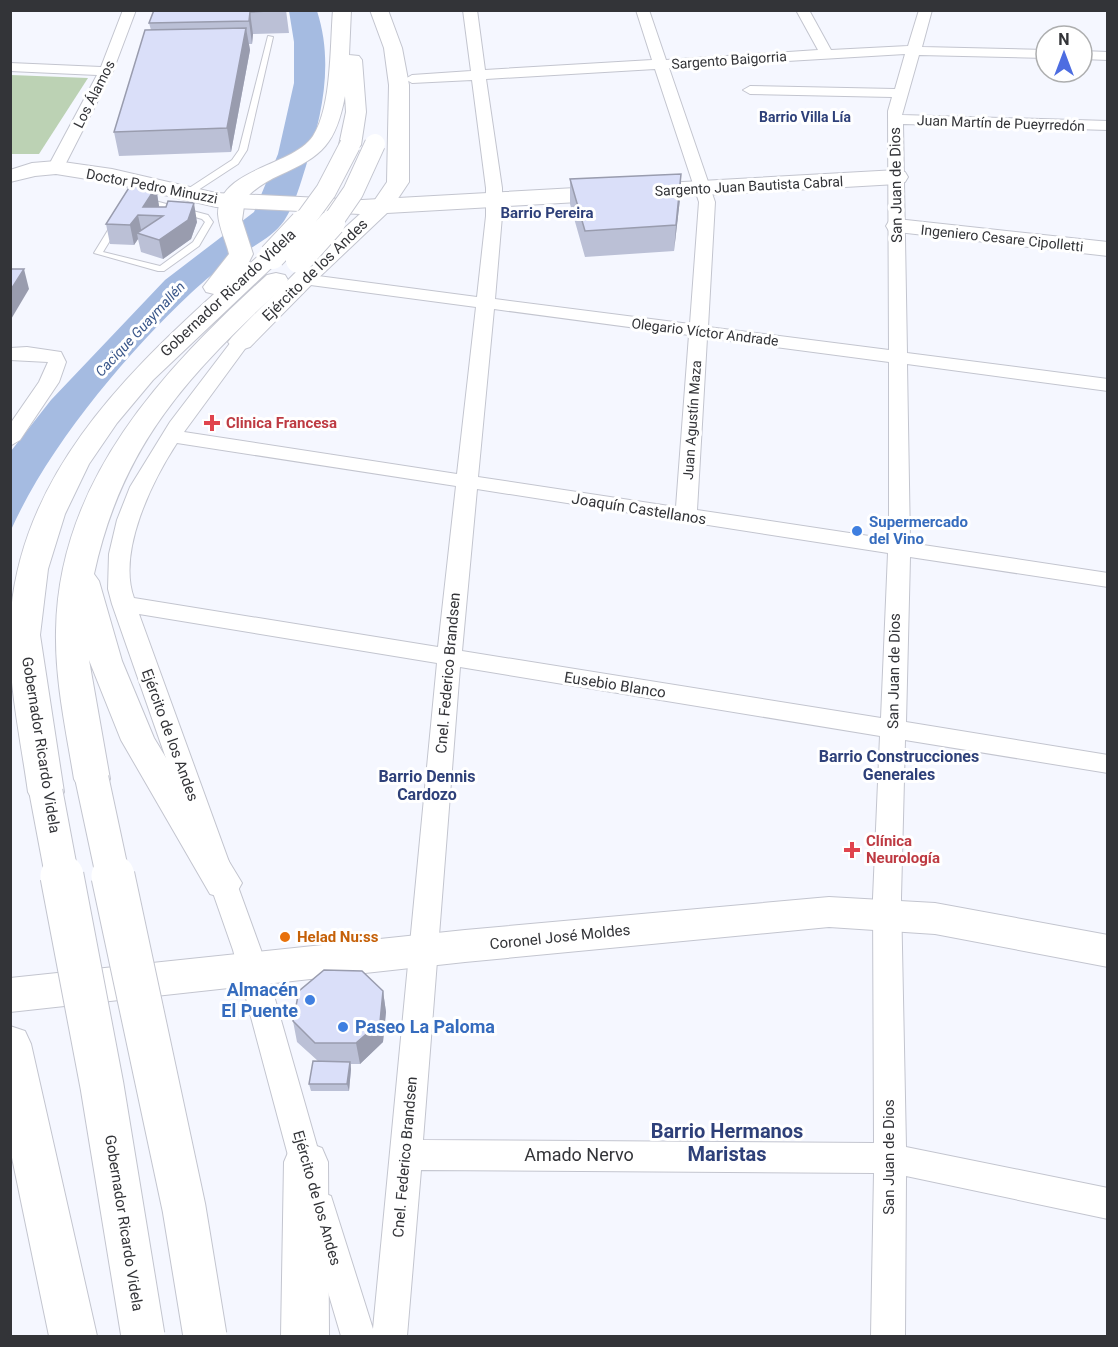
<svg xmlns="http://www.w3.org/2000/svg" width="1118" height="1347" viewBox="0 0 1118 1347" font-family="Roboto,sans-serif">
  <rect width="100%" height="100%" fill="#f5f7ff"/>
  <path fill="#bcd2b4" d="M11,75L88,78L39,154H11Z"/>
  <path fill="#a5bbe1" d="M289,11H317C334,63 322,115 306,166C300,185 295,204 284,221C272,238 251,247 234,259C219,268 204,281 191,293C125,355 48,447 11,530V451L51,400L165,280L254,212L278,154L294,83V42Z"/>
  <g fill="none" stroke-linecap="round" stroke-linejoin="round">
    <g stroke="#c3c5cf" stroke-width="2">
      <path id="lane" d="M268,36L273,37L247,150L238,164L189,196H183V192L232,160L239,150Z
        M140,197L208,215L213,222L199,246L164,271H158L94,253L113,222H116L120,224L103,252L160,266L193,242L205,222L202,219L140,201Z"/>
    </g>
    <g stroke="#c3c5cf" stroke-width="2">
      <path id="street" d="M123,10H136L113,71L66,163L58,168L52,166L50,163L97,75L10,71V63L101,67Z
        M463,10H477L485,70L652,60L636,10H649L666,60L818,50L796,10H809L831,50L908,46L919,10H932L922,47L1046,50V58L919,55L902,115L1108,121V130L903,124L907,353L1108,379V391L907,364L910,543L1108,573V587L910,557L906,722L1108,755V773L905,740L901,898L906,1147L1108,1188V1219L906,1176L905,1336H871L874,1173L421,1170L407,1336H341L303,1207L307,1196L319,1191L331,1196L373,1329L437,663L139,614L261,950L325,1174L320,1185L309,1189L298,1185L293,1174L233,950L112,604L108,589L109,554L117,520L130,487L170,422L234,338L241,336L250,342L184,432L457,474L476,307L303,284L294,279L303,274L477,297L486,216V188L472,80L412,83L405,79L412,75L471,71ZM905,54L895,89L750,86L743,90L750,94L892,97L888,111L889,350L708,327L715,202L669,68ZM655,69L699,202L690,324L495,299L502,216V188L486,79ZM494,309L689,335L676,507L478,477ZM707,338L889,362V539L697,510ZM177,443L456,486L438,647L134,598C117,552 152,481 177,443ZM477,489L888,553L881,718L462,651ZM460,667L880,736L873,898L874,1143L423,1140Z
        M1082,51L1108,52V60L1082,59Z
        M27,347L61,352L66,362L59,382L20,440L10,446V424L39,382L48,362L10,360V348Z"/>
    </g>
    <g stroke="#c3c5cf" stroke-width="2">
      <path id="secondary" d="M56,161L112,169L216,193L362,200L897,170L905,172L908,177L905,182L897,184L387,213L312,284L250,347L241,350L232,347L228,342L232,337L294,274L360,214L216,207L112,183L56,174L35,176L10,182V170L32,163Z
        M897,219L1108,242V256L889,231L886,226L889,221Z
        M829,897L935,903L1108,935V967L935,934L829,927L465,962L10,1012V978L465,930Z"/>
    </g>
    <g stroke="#c3c5cf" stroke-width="2">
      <path id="highway" d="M333,10H351L349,55L359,56L362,60L366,112L361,145L357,149H343L339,145L346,112L345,96C336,143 323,156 280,175C267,181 255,188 245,199L242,220L253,254L247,266L264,251H280L284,256L153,380L117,423L89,464L65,514L48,569L40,635L64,792L59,801L46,805L33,801L28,792C20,734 5,670 11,611C24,477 119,380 214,294L206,292L203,287L229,254C226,241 219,228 218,214C218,168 292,167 313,136C332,106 330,46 333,10Z
        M370,10H388L402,48L409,85V182L389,212H373L370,207L387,182L389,85L384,48Z
        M276,273L285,275L288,280L285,285C190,373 122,443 94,574L99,581L122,661L154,738L242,883L236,894L223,898L210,894L121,740L89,660L110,779L105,788L92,792L79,788L74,779C66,730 55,681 56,631C58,480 164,369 267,275Z
        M10,1026L25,1031L31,1044L97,1336H49L10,1148Z
        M306,1142L322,1148L328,1162L329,1336H281L284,1162L290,1148Z"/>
    </g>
    <use href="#lane" fill="#fff" fill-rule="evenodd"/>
    <use href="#street" fill="#fff" fill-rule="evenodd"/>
    <use href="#secondary" fill="#fff" fill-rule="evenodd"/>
    <use href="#highway" fill="#fff" fill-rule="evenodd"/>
    <g stroke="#c3c5cf" stroke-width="22" stroke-linecap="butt">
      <path id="highway-bridge-far3" d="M302,224L326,191L350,145
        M331,224L353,192L375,144"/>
    </g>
    <g stroke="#c3c5cf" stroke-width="28" stroke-linecap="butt">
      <path id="highway-bridge-far2" d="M272,256L303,223
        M299,260L332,223"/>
    </g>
    <g stroke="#c3c5cf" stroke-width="35" stroke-linecap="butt">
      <path id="highway-bridge-far1" d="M92,779L113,877
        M46,792L62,877"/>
    </g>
    <g stroke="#c3c5cf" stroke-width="45" stroke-linecap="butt">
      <path id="highway-bridge" d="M62,876L102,1086L143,1336
        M113,876L184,1208L205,1336"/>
    </g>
    <use href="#highway-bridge-far3" stroke="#fff" stroke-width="20"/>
    <use href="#highway-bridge-far2" stroke="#fff" stroke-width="26"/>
    <use href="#highway-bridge-far1" stroke="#fff" stroke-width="33"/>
    <use href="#highway-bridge" stroke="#fff" stroke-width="43"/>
  </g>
  <path fill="#bbc0d6" d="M154,10H286L289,33L253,34L252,44H249L250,50L231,152L119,156L114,132L151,30L149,23Z
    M681,174L680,199L674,251L585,257L570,204V179Z
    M156,187L159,207L197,222L191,239L163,259L141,252L138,239L134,245L110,244L106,224Z
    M383,991L386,1012L383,1042L360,1064H351V1069L349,1091H311L309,1084L318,1061L297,1042L293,1021Z"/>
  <path fill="#999cae" d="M250,12L253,34L252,44L249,21Z
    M246,28L250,50L231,152L227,128Z
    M681,174L680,199L674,251L676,225Z
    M156,187L159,206L154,216L143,207Z
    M194,203L197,222L191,239L163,259L159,240Z
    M138,215L142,234L137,233L138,239L134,245L130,225Z
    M24,269L29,289L10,321V291Z
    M383,991L386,1012L383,1042L360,1064L356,1043Z
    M350,1062L351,1069L349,1091L347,1084Z"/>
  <path fill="#dadff9" stroke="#999cae" stroke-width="1.5" d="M154,10H286L250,12L249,21L149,23Z
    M246,28L227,128L114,132L145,30Z
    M681,174L676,225L585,231L570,179Z
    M130,186L156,187L143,207H166L168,201L194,203L188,220L159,240L137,233L163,216L138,215L130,225L106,224Z
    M10,269H24L10,291Z
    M324,970L362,971L383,991L380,1022L356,1043H315L293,1021L299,991Z
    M313,1061L350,1062L347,1084H309Z"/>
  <g fill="#e0444e" stroke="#fff" stroke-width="2">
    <path d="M209 414h6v6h6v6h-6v6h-6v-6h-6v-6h6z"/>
    <path d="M849 841h6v6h6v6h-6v6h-6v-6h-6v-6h6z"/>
  </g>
  <g fill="#3f7fe0" stroke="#fff" stroke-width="2">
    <circle cx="857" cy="531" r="6"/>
    <circle cx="310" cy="1000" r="6"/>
    <circle cx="343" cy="1027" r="6"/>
  </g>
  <circle fill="#e8710a" stroke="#fff" stroke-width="2" cx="285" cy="937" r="6"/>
  <g text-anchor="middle" stroke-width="6" stroke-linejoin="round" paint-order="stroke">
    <g font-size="14" fill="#333438" stroke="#fff">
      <text transform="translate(729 60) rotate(-4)" y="5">Sargento Baigorria</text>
      <text transform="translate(94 94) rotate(-63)" y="5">Los Álamos</text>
      <text transform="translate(1001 123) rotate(2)" y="5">Juan Martín de Pueyrredón</text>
      <text transform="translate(152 186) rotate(11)" y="5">Doctor Pedro Minuzzi</text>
      <text transform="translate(749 186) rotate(-3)" y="5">Sargento Juan Bautista Cabral</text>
      <text transform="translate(1002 238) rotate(6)" y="5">Ingeniero Cesare Cipolletti</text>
      <text transform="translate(705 332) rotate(7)" y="5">Olegario Víctor Andrade</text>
      <text transform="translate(692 420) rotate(-86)" y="5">Juan Agustín Maza</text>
    </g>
    <g font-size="14" font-weight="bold" fill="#2e4079" stroke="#fff">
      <text x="805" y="122">Barrio Villa Lía</text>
    </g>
    <g font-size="14" font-style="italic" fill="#3a578a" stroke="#fff">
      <text transform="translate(140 329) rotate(-47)" y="5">Cacique Guaymallén</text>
    </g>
    <g font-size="15" fill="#333438" stroke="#fff">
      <text transform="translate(896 185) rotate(-91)" y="5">San Juan de Dios</text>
      <text transform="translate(315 270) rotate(-44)" y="5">Ejército de los Andes</text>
      <text transform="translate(228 293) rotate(-43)" y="5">Gobernador Ricardo Videla</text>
      <text transform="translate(639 509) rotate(9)" y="5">Joaquín Castellanos</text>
      <text transform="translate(894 671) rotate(-89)" y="5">San Juan de Dios</text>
      <text transform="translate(448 673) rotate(-85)" y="5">Cnel. Federico Brandsen</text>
      <text transform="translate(615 685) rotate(9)" y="5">Eusebio Blanco</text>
      <text transform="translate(170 735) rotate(70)" y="5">Ejército de los Andes</text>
      <text transform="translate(41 745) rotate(81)" y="5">Gobernador Ricardo Videla</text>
      <text transform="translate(560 937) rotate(-6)" y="5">Coronel José Moldes</text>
      <text transform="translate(405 1157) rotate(-85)" y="5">Cnel. Federico Brandsen</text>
      <text transform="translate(889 1157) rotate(-90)" y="5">San Juan de Dios</text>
      <text transform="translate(317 1198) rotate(74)" y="5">Ejército de los Andes</text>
      <text transform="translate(124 1223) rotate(81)" y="5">Gobernador Ricardo Videla</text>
    </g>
    <g font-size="15" font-weight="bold" fill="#2e4079" stroke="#fff">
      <text x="547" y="218">Barrio Pereira</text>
    </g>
    <g font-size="15" font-weight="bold" fill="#be3a42" stroke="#fff" text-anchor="start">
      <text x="226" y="428">Clinica Francesa</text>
      <text x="866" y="846">Clínica<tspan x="866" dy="17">Neurología</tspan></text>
    </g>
    <g font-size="15" font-weight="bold" fill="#366cbe" stroke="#fff" text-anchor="start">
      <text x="869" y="527">Supermercado<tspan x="869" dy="17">del Vino</tspan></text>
    </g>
    <g font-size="15" font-weight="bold" fill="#c56008" stroke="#fff" text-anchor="start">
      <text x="297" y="942">Helad Nu:ss</text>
    </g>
    <g font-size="16" font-weight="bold" fill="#2e4079" stroke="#fff">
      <text x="899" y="762">Barrio Construcciones<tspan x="899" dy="18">Generales</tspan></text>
      <text x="427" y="782">Barrio Dennis<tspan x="427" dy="18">Cardozo</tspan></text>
    </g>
    <g font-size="18" font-weight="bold" fill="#366cbe" stroke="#fff" text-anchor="end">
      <text x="298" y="996">Almacén<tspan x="298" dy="21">El Puente</tspan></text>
      <text x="355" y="1033" text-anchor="start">Paseo La Paloma</text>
    </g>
    <g font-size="18" fill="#333438" stroke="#fff">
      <text x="579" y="1161">Amado Nervo</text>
    </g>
    <g font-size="20" font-weight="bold" fill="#2e4079" stroke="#fff">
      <text x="727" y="1138">Barrio Hermanos<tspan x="727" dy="23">Maristas</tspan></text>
    </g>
  </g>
  <rect width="1118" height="1347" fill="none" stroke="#333438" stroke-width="24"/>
  <g transform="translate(1064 54)"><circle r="28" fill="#ffffff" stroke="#adaeaf" stroke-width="1.5"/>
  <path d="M0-4.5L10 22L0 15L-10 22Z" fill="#4d6de1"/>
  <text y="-9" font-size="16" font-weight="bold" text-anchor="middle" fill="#333438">N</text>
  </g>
</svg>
